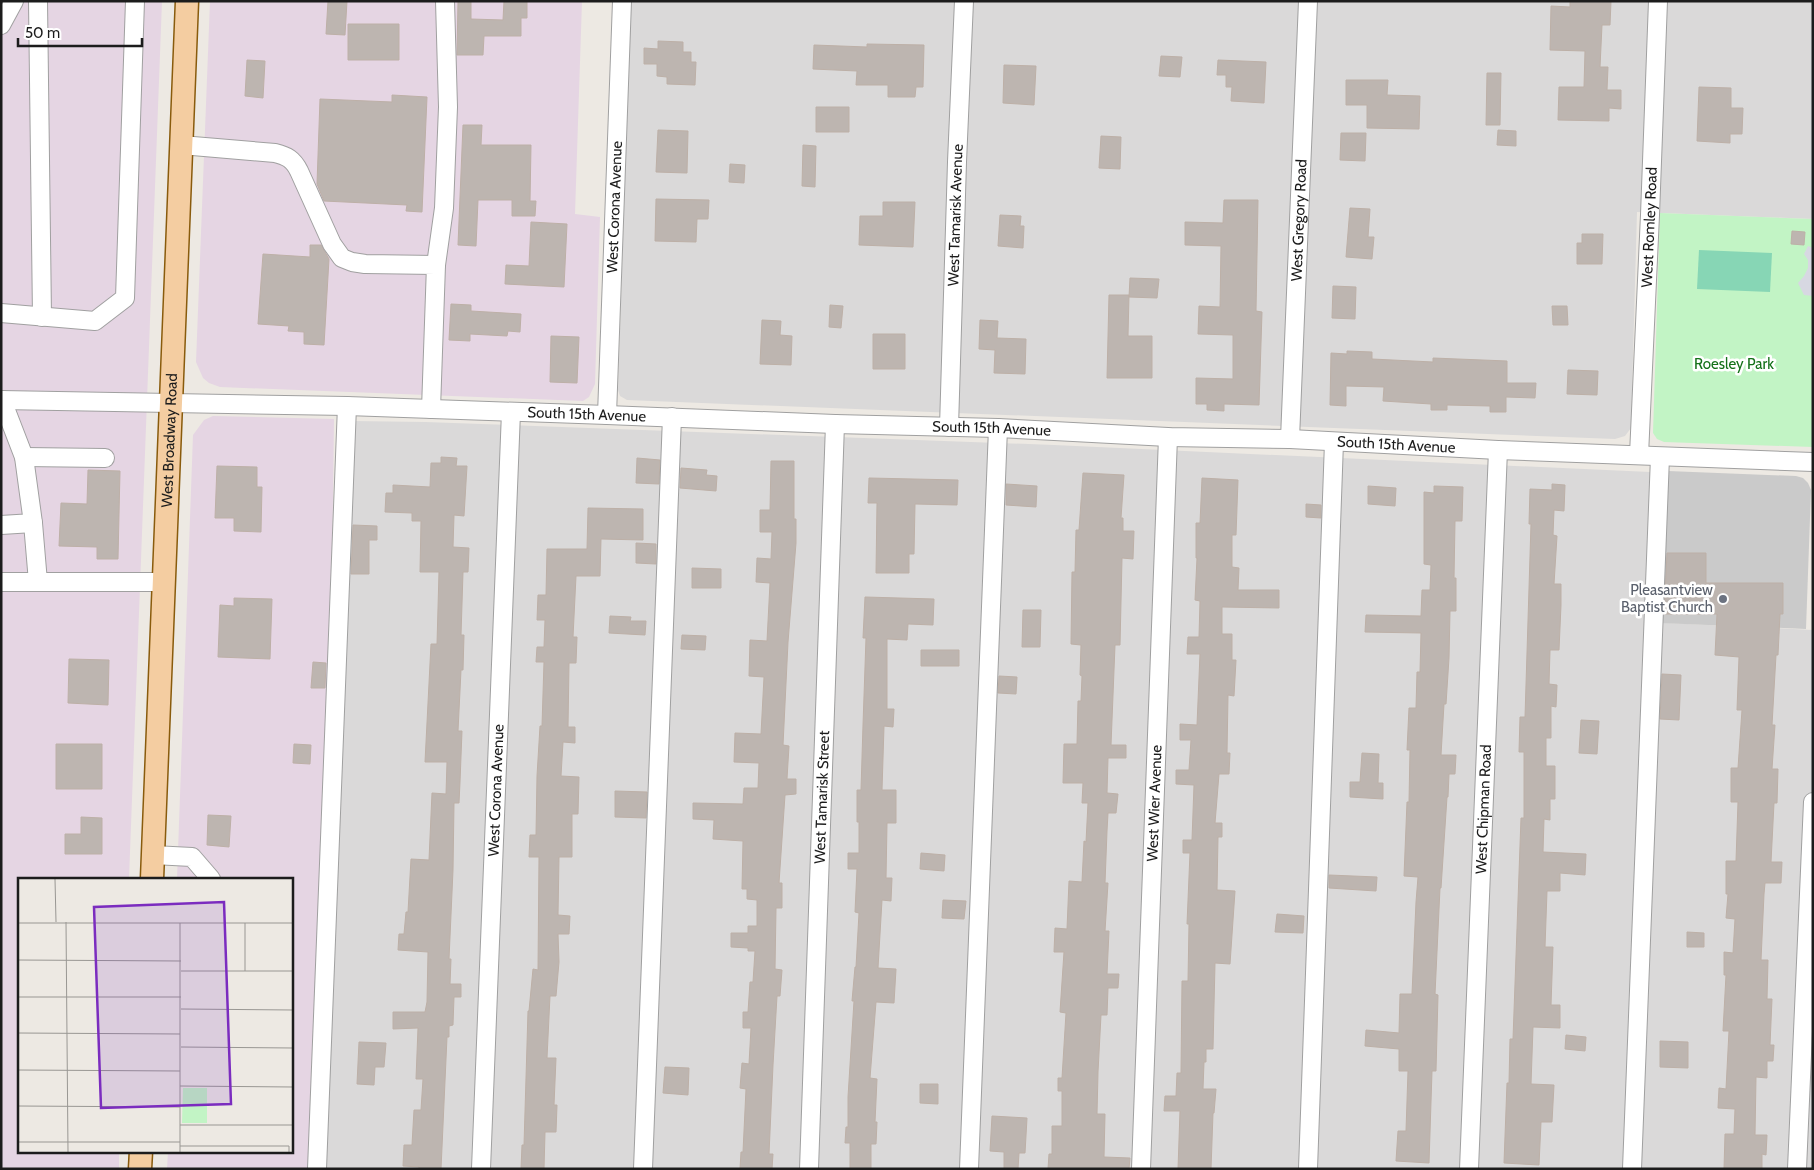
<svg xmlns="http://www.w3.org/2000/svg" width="1814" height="1170" viewBox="0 0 1814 1170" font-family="Cabin,sans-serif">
  <rect width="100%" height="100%" fill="#ede9e3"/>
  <path fill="#dad9d9" d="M631,1H1813V219L1637,212L1631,428L1625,436L1615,439L627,400L620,396L618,390Z
    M352,421L425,422L1054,445L1650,472L1645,622L1813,630V1169H325Z"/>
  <path fill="#e5d5e3" d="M1,1H162L129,879H19V1151H119V1169H1Z
    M210,1H582L575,214L600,217L595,384L589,397L583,401L220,387L209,383L203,378L196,362Z
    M213,416L334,419L332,575L320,855L310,1169H167L168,1151H291V879H177L193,435L204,420Z"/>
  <path fill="#cacaca" d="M1668,471L1796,476L1803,478L1808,483L1811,490L1806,629L1660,623Z"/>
  <path fill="#c2f4c5" d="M1660,213L1813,219V447L1664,442L1657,439L1653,433Z"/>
  <path fill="#87d6b5" d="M1699,250L1772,253L1770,292L1697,289Z"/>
  <path fill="#d7d8e2" d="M1808,246L1813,248V296L1804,295L1798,283L1804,276L1808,268V260L1804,254Z"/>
  <path fill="#bdb5b0" stroke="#bdb0a7" d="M328,1H347L345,35L326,34Z
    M458,1H471V19L503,20L504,1H527V18H521V36H484L483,55H457Z
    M1570,1H1611L1610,25H1602L1600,67H1608L1607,90H1621V109L1609,108V121L1558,120L1559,87H1584L1585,51L1550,50L1551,6L1570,7Z
    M348,24H399V60H348Z
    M658,41L683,42V52H691V62H696L695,85L667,84V77L657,76V64H644V48L658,49Z
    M867,44L924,45L923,87H916L915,97H888V85H856L857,71L813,69L814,45L867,47Z
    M1161,56L1182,57L1180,77L1159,76Z
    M247,60L265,61L263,98L245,96Z
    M1218,60L1266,62L1264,103L1231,101L1232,87H1226V75H1217Z
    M1004,65L1036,66L1034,105L1003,103Z
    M1487,73H1501L1500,125H1486Z
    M1346,80H1388L1387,95L1420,96L1419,129L1367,128V105H1346Z
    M1699,87L1731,88V108H1743L1742,134H1730V143L1697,141Z
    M392,95L427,97L422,212L406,211L407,205L324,201L317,184L320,99L392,102Z
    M816,107H849V132H816Z
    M463,125H482L481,145H531L530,201H536L535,216H512V200H478L476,246L458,245Z
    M658,130L688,131L687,173L656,172Z
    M1498,130L1516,131V146L1497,145Z
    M1341,133H1366L1365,161L1340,160Z
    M1101,136L1121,137L1120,169L1099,168Z
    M803,145L816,146L815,187L802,186Z
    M730,164L745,165L744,183L729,182Z
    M656,199L709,200L708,219H697L696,242L655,241Z
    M1224,200H1258L1256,311L1262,312L1259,405L1224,404V411L1207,410V404H1196V378L1233,379V335L1198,334L1199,306L1220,307L1221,246L1185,245V222L1223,223Z
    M883,202H915L913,247L859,245L860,216H883Z
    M1350,208L1370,209L1368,237H1374L1372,259L1346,257Z
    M1000,215L1021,216L1020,226H1024L1023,248L998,246Z
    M531,222L567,224L564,287L505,284L506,265L529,266Z
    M1792,231L1805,232L1804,245L1791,244Z
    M1582,234H1603L1602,264H1577V243H1582Z
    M310,245H321L329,259L324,345L304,344V332L288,331L289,326L258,324L263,254L310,257Z
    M1130,278L1159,279L1157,298L1129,297Z
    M1333,286L1356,287L1355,319L1332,318Z
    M1109,295H1129L1128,336H1152V378H1107Z
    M451,304L471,305V311L521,314L520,332L508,331L507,336L470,334V341L449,340Z
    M830,305L843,306L841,328L829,327Z
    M1552,306H1567L1568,325H1553Z
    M762,320L781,321L780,335L792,336L791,365L760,364Z
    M980,320L998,321L997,338L1026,339L1025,374L994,373L995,350L979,349Z
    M873,334H905V369H873Z
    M551,336L579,337L577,383L550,382Z
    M1347,351L1372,352V359L1433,362V358L1507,361V383H1536L1535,398L1506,397V412H1490V406L1447,405V410H1431V404L1383,401L1384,387L1346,386V406L1330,405L1331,353L1347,354Z
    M1568,370L1598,371L1597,395L1567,394Z
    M441,457L457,458L456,466H467L464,516L454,515L453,547L469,548L468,572H463L461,635H464L463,670H461L458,731H462L460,782L459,803H454L453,870L449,959H451L450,984H461V997H454L453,1025L449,1026V1037H447L441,1169H419V1167L403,1166L404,1145H412L414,1110H421L423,1079H416L418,1028L393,1029V1012H425L427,1002L428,952L398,950L399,934H404L406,912H408L411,859L429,860L432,793L446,794L447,762H425L431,644H437L439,572H420L421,521H412V513L385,512L386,493H393V485L430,487L431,463H441Z
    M637,458L660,460L659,484L636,483Z
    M771,461H794V519H796V543L788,642L783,745L789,746L787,779H796V794L785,795L779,883H782V908H776L775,969L782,970L780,996H777L773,1065L769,1154H773L772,1169H740L741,1152H743L746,1089L740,1088L742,1063L749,1064L751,1028H743V1012H748L750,982H753L755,951H748V948L731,947V933H748V926H757V900L747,899V889H742L743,841L713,839L714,820L693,819V803L743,804L744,788H758L759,763L734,762L735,733L761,734L764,677L749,676L750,640L767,641L770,583L756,582L757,558L771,559L772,532H760V510H770Z
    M217,466L257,467V487H262L261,532L234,531V518H215Z
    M681,468L707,470L706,475L717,476L716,491L680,488Z
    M88,470L120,471L118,559H97V547L59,546L61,503L87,504Z
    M1083,473L1124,475L1121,518H1123V531H1134L1133,559L1122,558L1120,645H1115L1111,745H1126V758H1108L1107,793L1118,794L1116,813H1108L1107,831L1105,883H1108L1105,931H1109L1107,974H1119L1118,988H1108L1107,1015H1101L1098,1072L1097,1114H1105L1104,1157L1130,1158L1129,1169H1048L1049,1154H1052V1126H1062V1091H1058V1078H1062L1066,1013L1060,1012L1064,952H1054L1055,928L1067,929L1069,881L1082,882L1084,841L1086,842L1088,803H1082L1083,783H1063L1064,744H1077L1078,701H1081L1082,676L1080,675L1081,645L1071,644L1072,572H1075L1076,530H1079Z
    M869,478L958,480L957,505L915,504L914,554H909V573H876L877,503H868Z
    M1202,478L1238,480L1236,535H1232V567L1239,568L1238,590H1279V608L1222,607V634H1232V660H1236L1234,696L1228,695L1227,753H1230L1229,774H1219L1215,823H1222V837H1218L1217,890L1235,891L1230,964L1215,963L1213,1049H1206V1062H1204L1203,1089H1216L1214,1113H1213L1211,1169H1178L1180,1111H1164L1165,1096H1176L1177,1073H1181L1182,981H1188L1189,924H1187L1190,853H1183V840H1192L1194,785L1176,784V770H1189L1191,740H1180V724L1197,725L1200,654H1187L1188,637H1199L1200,601L1195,600L1197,558H1196V523H1200Z
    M1006,484L1037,486L1036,507L1006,505Z
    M1552,484L1565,485L1564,511L1554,510L1553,535L1557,536L1554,584H1561V605L1559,650H1550L1549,684L1557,685L1556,707L1551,706V738H1546V766H1555V799H1550V820L1544,819L1543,852L1586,854L1585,875L1560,873V891H1547L1545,947H1553L1551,1005H1560V1028L1533,1027L1531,1084L1554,1085L1552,1122H1541L1539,1165L1504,1163L1507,1083H1509L1510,1039H1513L1521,818H1524V752H1519L1520,717H1525L1531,524H1529L1530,489L1552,490Z
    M1368,486L1396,488L1395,506L1368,504Z
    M1434,486L1463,487L1462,521H1455L1454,578H1456V611H1450L1449,658L1446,704H1444L1441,755H1456L1455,774H1449L1448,797H1447L1441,888H1440L1435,994L1438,995L1436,1071H1432L1429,1163L1396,1161L1398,1131H1406L1408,1071H1399V1049L1365,1046L1366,1030L1399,1033L1400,994H1412L1416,902L1418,877L1404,876L1407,802H1409L1410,750H1407L1409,708H1416L1417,672H1420L1421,633L1365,632L1366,615L1421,616L1422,590H1430L1431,565L1424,564V492L1434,493Z
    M1306,504L1321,505V518L1306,517Z
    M588,508L643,509V540L601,539L600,576H576L573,637H577L576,663H569L568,727H575V743L563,742L561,776L579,777L578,814H572V857H559L558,915L570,916L569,934H558L559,962L556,996H550L547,1058H556L554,1105H557L556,1132H545L544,1169H521L522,1145H524L528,1011H529L533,969L538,970L539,857H529L530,835H536L537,776L540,726H542L544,662H536L537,647H544L545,620H537L538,595H546L547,549H587Z
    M353,525L377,526V540H369V574H351Z
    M636,543L656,544V564L636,563Z
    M1667,553H1706V583H1783V614H1780L1778,655H1776L1772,725H1775L1772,769H1778L1777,803H1774L1771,862H1782L1781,883H1765L1764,894L1761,960H1768L1767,999H1772L1770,1045H1774L1773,1061H1767V1078L1756,1077L1755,1135H1767L1766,1155L1762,1154V1169H1724L1725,1134H1734L1735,1109L1718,1108L1719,1088L1726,1089L1729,1031H1723L1726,975H1724V952L1733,953L1735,919L1726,918L1728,894H1726V861H1736L1738,802H1731V768H1738L1742,710H1737L1739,657L1715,655L1717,614H1664Z
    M692,568L721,569V588H692Z
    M865,597L934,599L933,625L908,624L907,640L887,639V709H894L893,727L884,726L882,790H896V823H887L886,878H892L891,901L882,900L878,968L896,969L894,1003L876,1002L870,1078L877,1079L875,1122H877L876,1144H871V1169H850V1143H845L846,1127H848V1097L854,1001H852L855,967H856L859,913L855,912L857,869H848V853H859V822H857V790H861L863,725L866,638H863Z
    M234,598L272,599L270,659L218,657L220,605L234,606Z
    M1023,610H1041L1040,647H1022Z
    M610,616L631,617L630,621H646L645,635L609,633Z
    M682,635L706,636L705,650L681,649Z
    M921,650H959V666H921Z
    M69,659L109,660L108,705L68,703Z
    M313,662L326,663L325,688H311Z
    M1662,674L1681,675L1679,720L1660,719Z
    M999,676L1017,677L1016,694L998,693Z
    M1581,720L1599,721L1597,754L1579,753Z
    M56,744H102V789H56Z
    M294,744L311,745L310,764L293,763Z
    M1362,753L1379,754L1378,783H1383V799L1350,797V782H1360Z
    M615,791L647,792L646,818L615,817Z
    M208,815L231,816L229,847L207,845Z
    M81,817L102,818V854H65V834H81Z
    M921,853L945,855L944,871L920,869Z
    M1329,875L1377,877L1376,891L1329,888Z
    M943,900L966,901L964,919L942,918Z
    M1277,914L1304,916L1303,933L1275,932Z
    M1687,932L1704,933V947H1687Z
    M1566,1035L1586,1037L1585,1051L1565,1049Z
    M1660,1041L1688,1042V1068L1660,1067Z
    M359,1042L386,1043L384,1067H375L374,1085L357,1084Z
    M665,1067L689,1068L688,1095L663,1093Z
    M920,1084H938V1104L920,1103Z
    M992,1116L1027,1118L1025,1153H1019L1018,1169H1004V1152L990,1151Z"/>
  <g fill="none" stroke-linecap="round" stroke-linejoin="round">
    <g stroke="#a0a0a0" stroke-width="20">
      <g id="minor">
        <path d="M38,1L42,317"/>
        <path d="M1,25L14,1"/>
        <path d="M181,145L275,153C287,156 293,159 299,171L332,244L342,258L352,262L365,264L436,265L431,409"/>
        <path d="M436,265L444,208L448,107L445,1"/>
        <path d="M1,313L95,321L125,298L135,1"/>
        <path id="s1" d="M1,400L347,406L607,415L835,424L998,428L1168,437L1290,439L1498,450L1813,462"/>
        <path id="s2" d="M607,415L622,1"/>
        <path id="s3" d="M949,427L957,162L964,1"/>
        <path id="s4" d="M1290,439L1308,1"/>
        <path id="s5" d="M1639,455L1650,215L1658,1"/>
        <path d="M24,457L105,458"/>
        <path d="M33,523L38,582"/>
        <path d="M1,525L33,523L24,457L2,400"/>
        <path d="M1,582H164"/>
        <path d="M153,855L192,857L211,879"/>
        <path d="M317,1169L347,406"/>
        <path id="s6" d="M481,1169L511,412"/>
        <path d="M643,1169L672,417"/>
        <path id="s7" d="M809,1169L835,424"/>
        <path d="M969,1169L998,428"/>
        <path id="s8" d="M1141,1169L1168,437"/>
        <path d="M1308,1169L1334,442"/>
        <path id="s9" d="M1469,1169L1498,450"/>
        <path d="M1632,1169L1660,457"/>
        <path d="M1797,1169L1813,802"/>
      </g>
    </g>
    <g stroke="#895b0c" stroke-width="25">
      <g id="major">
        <path id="s10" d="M152,879L187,1"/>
        <path d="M140,1169L141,1151"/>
      </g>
    </g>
    <use href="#minor" stroke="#fff" stroke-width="18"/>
    <use href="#major" stroke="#f4cda1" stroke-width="22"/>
  </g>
  <circle fill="#6b7280" stroke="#fff" stroke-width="2" cx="1723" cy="599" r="5"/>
  <g text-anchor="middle" stroke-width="5" stroke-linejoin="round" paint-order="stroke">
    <g font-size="15" fill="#1c1c1c" stroke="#fff">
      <text dy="5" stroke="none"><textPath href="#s2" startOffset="208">West Corona Avenue</textPath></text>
      <text dy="5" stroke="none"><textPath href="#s3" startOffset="212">West Tamarisk Avenue</textPath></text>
      <text dy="5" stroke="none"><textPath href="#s4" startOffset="219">West Gregory Road</textPath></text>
      <text dy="5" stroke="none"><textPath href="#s5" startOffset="228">West Romley Road</textPath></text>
      <text dy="5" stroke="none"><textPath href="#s1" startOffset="586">South 15th Avenue</textPath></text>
      <text dy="5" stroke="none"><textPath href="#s1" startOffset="991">South 15th Avenue</textPath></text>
      <text dy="5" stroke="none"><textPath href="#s10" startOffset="439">West Broadway Road</textPath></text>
      <text dy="5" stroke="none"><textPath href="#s1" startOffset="1396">South 15th Avenue</textPath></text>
      <text dy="5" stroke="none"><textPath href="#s6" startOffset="379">West Corona Avenue</textPath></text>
      <text dy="5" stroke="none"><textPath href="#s7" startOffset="372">West Tamarisk Street</textPath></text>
      <text dy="5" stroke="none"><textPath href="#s8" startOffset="366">West Wier Avenue</textPath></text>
      <text dy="5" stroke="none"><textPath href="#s9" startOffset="360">West Chipman Road</textPath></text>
    </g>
    <g font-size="15" fill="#147119" stroke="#fff">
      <text x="1734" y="369">Roesley Park</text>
    </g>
    <g font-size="15" fill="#5b616d" stroke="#fff" text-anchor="end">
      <text x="1713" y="595">Pleasantview<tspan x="1713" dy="17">Baptist Church</tspan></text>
    </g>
  </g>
  <g transform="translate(18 878)">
    <rect width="275" height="275" fill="#ede9e3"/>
    <path d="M165,210H189V245H164Z" fill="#c2f4c5"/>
    <path fill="none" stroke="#999793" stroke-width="1" d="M37,1L38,44M48,44L50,274M0,45H275M227,45V93M0,82L163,83M163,93H275M275,111V154M0,119H163M163,131L275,132M0,155L162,156M163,169L275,170M0,192L162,193M162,208L275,209M0,228L162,229M162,247H275M0,264H162M162,268H271V274M162,274V45"/>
    <path fill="#7b2cbf" fill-opacity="0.15" stroke="#7b2cbf" stroke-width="2.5" d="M206,24L213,226L83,230L76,29Z"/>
    <rect width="275" height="275" fill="none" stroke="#1c1c1c" stroke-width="2.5"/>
  </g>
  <rect width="1814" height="1170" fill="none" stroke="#1c1c1c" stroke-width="5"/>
  <path d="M18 38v8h124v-8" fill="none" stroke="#1c1c1c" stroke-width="2.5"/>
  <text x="25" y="38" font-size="15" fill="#1c1c1c" stroke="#ffffff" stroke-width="4" paint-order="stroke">50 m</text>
</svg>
